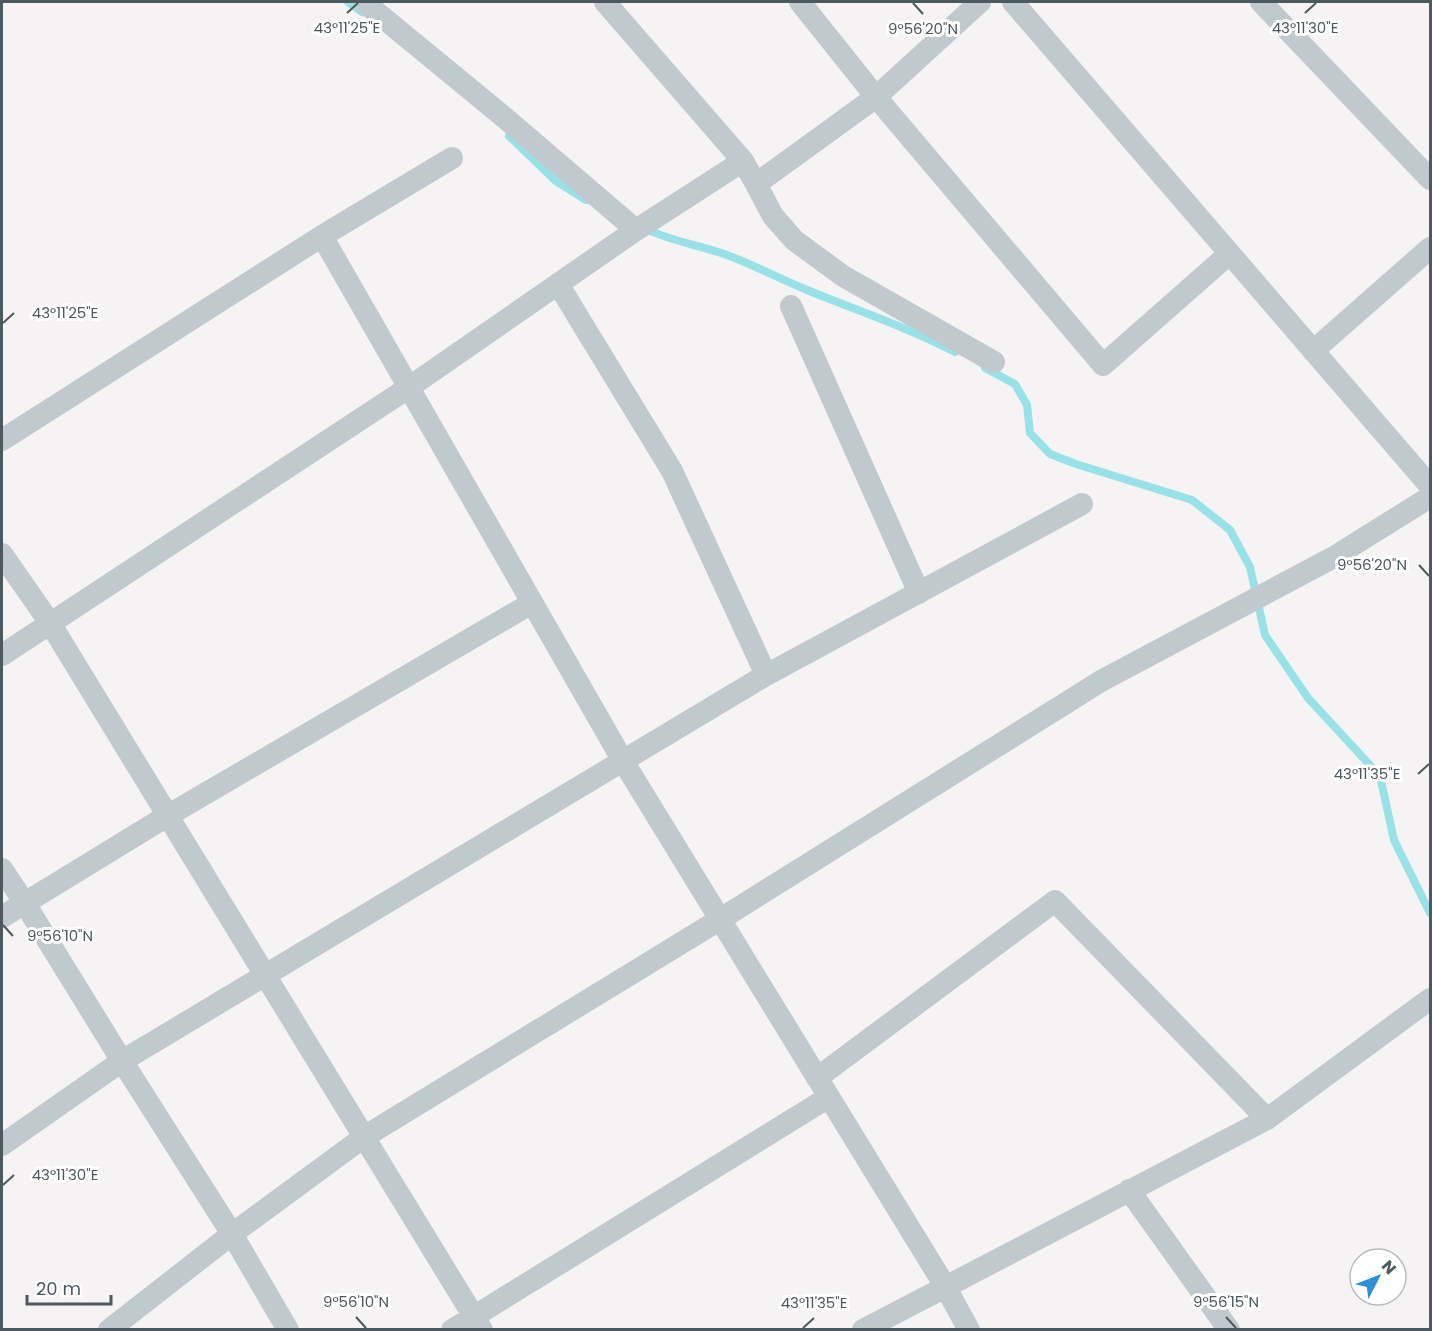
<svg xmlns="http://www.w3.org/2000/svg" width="1432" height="1331" viewBox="0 0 1432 1331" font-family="Poppins,sans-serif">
  <rect width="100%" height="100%" fill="#f5f3f3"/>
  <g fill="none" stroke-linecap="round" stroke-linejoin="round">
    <path stroke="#98e1e6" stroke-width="8" d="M348,2L362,12
      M509,136L556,181L586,200
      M644,228C670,241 699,245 727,255C754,265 780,279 807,290C856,310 907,327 955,352
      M985,368L1015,384L1027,405L1030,433L1050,454L1076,464L1192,500L1230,530L1250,567L1265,635L1308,698L1380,776L1394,840L1430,913"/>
    <path stroke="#c0c9cd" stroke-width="22" d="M364,2L505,118L636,230
      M605,2L743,161L756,184L773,216L794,240L843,276L994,362
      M800,2L876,97L1103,365L1229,254
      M1013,2L1430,486
      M1261,2L1430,179
      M756,184L876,97L980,2
      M322,236L623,761L829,1097
      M791,306L919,593
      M1313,351L1430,248
      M2,440L322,236L452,158
      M2,554L50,623L482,1330
      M2,655L408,388L636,230L743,161
      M766,675L1082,504
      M2,869L24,902L122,1061L232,1234L288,1330
      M2,917L167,816L532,603
      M817,1078L1055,901L1267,1119
      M2,1145L122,1061L766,675L672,471L558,284
      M1129,1190L1229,1330
      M109,1330L232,1234L364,1137L719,920L1101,681L1334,557L1430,497
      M452,1330L829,1097L945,1286L969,1330
      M863,1330L1267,1119L1430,999"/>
  </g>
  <path fill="none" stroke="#4c595f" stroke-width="2" d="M913,3L923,14M347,13L358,3M1305,13L1316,3M3,323L14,313M1419,565L1429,576M1418,774L1429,764M3,925L13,936M3,1185L14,1175M356,1317L366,1328M1226,1317L1236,1328M803,1328L814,1318"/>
  <g font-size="15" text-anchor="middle" fill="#4c595f" stroke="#fff" stroke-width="6" stroke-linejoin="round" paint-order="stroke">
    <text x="347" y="33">43°11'25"E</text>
    <text x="1305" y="33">43°11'30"E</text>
    <text x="923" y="34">9°56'20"N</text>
    <text x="65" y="318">43°11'25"E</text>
    <text x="1372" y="570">9°56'20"N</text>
    <text x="1367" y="779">43°11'35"E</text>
    <text x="60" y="941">9°56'10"N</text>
    <text x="65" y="1180">43°11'30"E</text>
    <text x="356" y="1307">9°56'10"N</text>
    <text x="1226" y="1307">9°56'15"N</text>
    <text x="814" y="1308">43°11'35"E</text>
  </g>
  <rect width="1432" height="1331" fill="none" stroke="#4c595f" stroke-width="6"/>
  <g transform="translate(1378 1277) rotate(48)"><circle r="28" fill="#ffffff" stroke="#b7bdbf" stroke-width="1.5"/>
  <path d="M0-4.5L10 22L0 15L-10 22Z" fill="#2c90d6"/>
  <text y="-9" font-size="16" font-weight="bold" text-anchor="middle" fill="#4c595f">N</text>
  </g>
  <path d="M27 1295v9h84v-9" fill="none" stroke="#4c595f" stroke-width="3"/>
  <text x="36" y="1295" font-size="18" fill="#4c595f" stroke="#ffffff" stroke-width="4.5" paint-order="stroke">20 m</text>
</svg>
